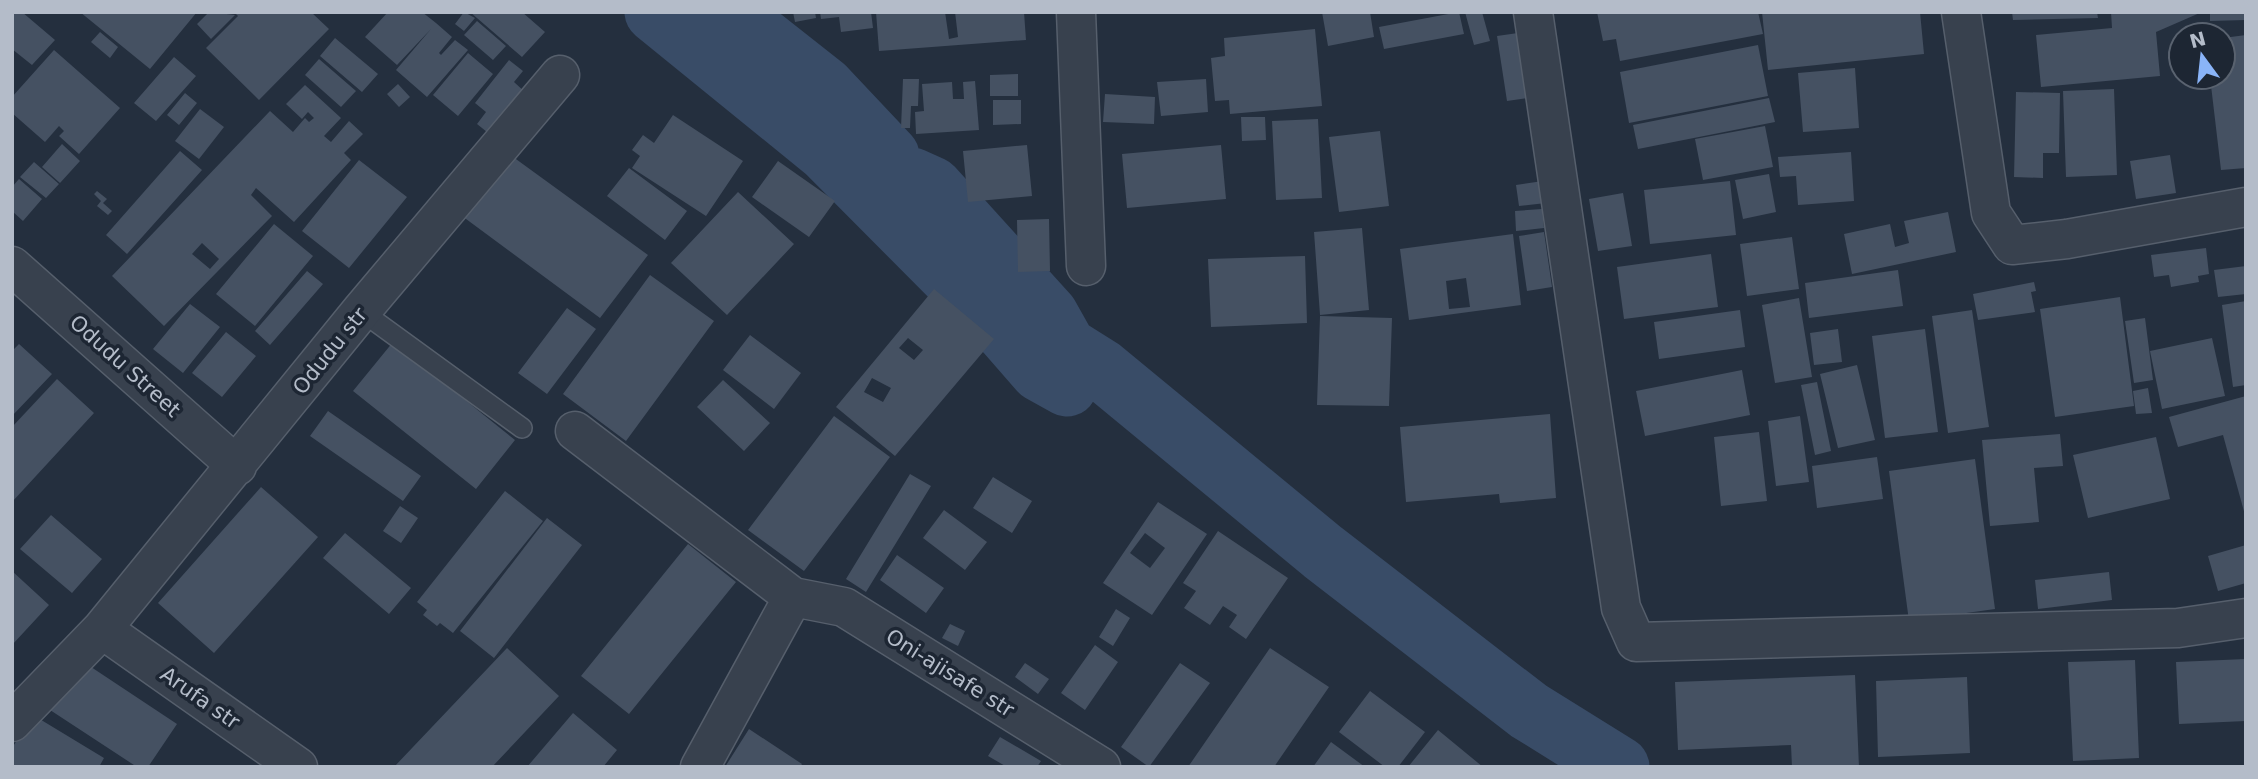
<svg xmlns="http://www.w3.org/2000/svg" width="2258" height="779" viewBox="0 0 2258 779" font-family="'DejaVu Sans',sans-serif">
  <rect width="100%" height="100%" fill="#242f3e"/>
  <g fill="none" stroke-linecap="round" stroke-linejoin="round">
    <path stroke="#394c67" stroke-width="61" d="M655,12L826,151L1006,332L1040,371L1067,386
      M729,12L824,87L889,156L890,175L912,178L932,187L1048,315L1066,347L1101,369L1323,552L1529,711L1619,767"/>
  </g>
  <path fill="#455162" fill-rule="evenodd" d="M12,12H22L55,40L32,65L12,49Z
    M80,12H197L150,69Z
    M209,12L235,15L211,39L197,24Z
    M234,12H311L329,29L259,100L206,48L238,16Z
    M388,12H422L436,23L452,37L439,53L441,55L455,40L468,50L427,97L396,70L431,29L397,65L365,37Z
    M464,12L475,18L464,31L455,24Z
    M470,12H522L545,32L522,57Z
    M793,12H815L816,18L795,22Z
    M820,12H871L873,28L841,32L839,17L821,19Z
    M876,12H945L949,39L958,37L955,12H1024L1026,40L879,51Z
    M1322,12H1370L1374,37L1328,46Z
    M1459,12L1464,34L1384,49L1379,27Z
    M1465,12H1482L1490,41L1474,45Z
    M1597,12H1758L1763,34L1620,61L1616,39L1603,41Z
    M1762,12H1920L1924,54L1768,70Z
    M2012,12H2097L2098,18L2013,20Z
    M2111,12H2202L2156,32L2160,76L2041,87L2036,35L2112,28Z
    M2210,12H2246V20L2210,21Z
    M477,21L506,46L493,60L464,35Z
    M1315,29L1322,106L1230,114L1229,100L1215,101L1211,58L1225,56L1224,38Z
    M100,32L118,47L110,58L91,42Z
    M1525,32L1534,97L1507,101L1497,36Z
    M2246,35V168L2221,170L2210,77H2223V38Z
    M335,38L378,74L362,92L320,56Z
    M1758,45L1768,96L1629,123L1620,72Z
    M54,50L120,108L79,154L59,136L64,131L59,126L45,142L12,113V97Z
    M468,53L493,74L458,116L433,95Z
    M174,57L196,76L156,121L134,103Z
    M319,59L356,91L341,107L305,75Z
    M509,60L523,71L514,82L526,93L492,136L477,124L486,112L475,103Z
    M1855,68L1859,128L1803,132L1798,73Z
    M1018,74V96H990V75Z
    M903,79H919L918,106H911L910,128H901Z
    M1206,79L1208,112L1161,116L1157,82Z
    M975,81L979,130L916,134L915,112L924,111L922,84L952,82L953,99H964L963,82Z
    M398,84L410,97L399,107L387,94Z
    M305,85L341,118L324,136L331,142L349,121L363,134L344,153L351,160L294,222L256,188L251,195L272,216L164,326L112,276L270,111L293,132L305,118L309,122L314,118L308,112L302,119L286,104ZM202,243L219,259L210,269L192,254Z
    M2114,89L2117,175L2066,177L2063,91Z
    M2016,92L2060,93L2059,153H2043V178L2014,177Z
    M185,93L197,103L179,125L167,115Z
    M1105,94L1155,97L1154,124L1103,122Z
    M1769,98L1775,122L1638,149L1633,125Z
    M993,100H1021V124L993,125Z
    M200,109L224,127L199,159L175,141Z
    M673,115L743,161L706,216L632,168L640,156L632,150L643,135L654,143Z
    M1241,117H1265L1266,140L1242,141Z
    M1318,119L1322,198L1276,200L1272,121Z
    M1765,126L1773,167L1703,180L1695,139Z
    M1380,131L1389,206L1339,212L1329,137Z
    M62,144L80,161L60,183L42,167Z
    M1027,145L1032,196L968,202L963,151Z
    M1221,145L1226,199L1127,208L1122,154Z
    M180,151L202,170L127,254L106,235Z
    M1851,152L1854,201L1798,205L1796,176L1780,177L1778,157Z
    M509,154L648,255L600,318L462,216Z
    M2170,155L2176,193L2136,199L2130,161Z
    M359,160L407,197L349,268L302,231Z
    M778,161L835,201L809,237L752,197Z
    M34,162L59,184L46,198L20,177Z
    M629,168L687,211L665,240L607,196Z
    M1769,174L1776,212L1743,219L1735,180Z
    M19,179L42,199L23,221L12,211V187Z
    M1543,181L1546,203L1519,206L1516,185Z
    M1730,181L1736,235L1650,244L1644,190Z
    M97,191L107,199L103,203L112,211L108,215L97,206L101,201L94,194Z
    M738,192L794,244L727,315L671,263Z
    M1623,193L1632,246L1598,251L1589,199Z
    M1542,209L1544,228L1516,231L1515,211Z
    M1948,212L1956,252L1852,274L1844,234L1890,224L1895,247L1909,243L1904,221Z
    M1049,219L1050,271L1018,272L1017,220Z
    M274,224L313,256L255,326L216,294Z
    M1362,228L1369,310L1320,315L1314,232Z
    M1544,232L1552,287L1527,291L1519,236Z
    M1513,234L1521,305L1409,320L1400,249ZM1466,278L1470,307L1449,309L1446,281Z
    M1792,237L1799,289L1747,296L1740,244Z
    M2206,248L2209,274L2198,276L2199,282L2171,287L2169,275L2154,277L2151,255Z
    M1711,254L1718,307L1624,319L1617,267Z
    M1305,256L1307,323L1211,327L1208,259Z
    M2246,266V294L2218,297L2214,270Z
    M1898,270L1903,306L1809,318L1805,283Z
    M307,271L323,284L270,345L255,331Z
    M650,275L714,321L626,441L563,394Z
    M2034,282L2036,291L2031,292L2035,312L1978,320L1973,294Z
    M934,289L994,339L895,456L836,407ZM908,338L923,350L914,360L899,348ZM872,378L891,388L883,402L864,392Z
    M2120,297L2134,406L2055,417L2040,309Z
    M1799,298L1812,377L1775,383L1762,305Z
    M2246,301V385L2233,387L2222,305Z
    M190,304L220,327L183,373L153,349Z
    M567,308L596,329L547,394L518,373Z
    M1740,310L1745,347L1659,359L1654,322Z
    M1972,310L1989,427L1948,433L1932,316Z
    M1320,316L1392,318L1389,406L1317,405Z
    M2145,318L2153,380L2134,383L2125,321Z
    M1838,329L1842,362L1814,365L1810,333Z
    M1925,329L1938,432L1885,438L1872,336Z
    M226,332L256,356L222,397L192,373Z
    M750,335L801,373L774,409L723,370Z
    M2212,338L2225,396L2162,409L2150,351Z
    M393,342L515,440L476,489L353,391Z
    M19,344L52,374L12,416V351Z
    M1857,365L1875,440L1838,448L1820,374Z
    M1742,370L1750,415L1645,436L1636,391Z
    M57,379L94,413L12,502V427Z
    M723,380L770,423L744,451L697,407Z
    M1817,382L1831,451L1815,455L1801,385Z
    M2148,388L2152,413L2136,414L2133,391Z
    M2246,396V515H2245L2223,435L2178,447L2169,417Z
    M328,411L421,476L403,501L310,436Z
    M1550,414L1556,498L1500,503L1499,494L1406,502L1400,427Z
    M834,416L890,457L804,571L748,530Z
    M1800,416L1809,482L1776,486L1768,421Z
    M1759,432L1767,501L1721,506L1714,437Z
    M2060,434L2063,466L2034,468L2039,522L1990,526L1982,440Z
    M2156,437L2170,499L2088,518L2073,455Z
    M1877,457L1883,499L1817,508L1812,466Z
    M1975,459L1995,609L1909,621L1889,471Z
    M910,474L931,486L866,592L846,579Z
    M993,477L1032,501L1012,533L973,508Z
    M261,487L318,537L214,653L158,603Z
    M505,491L543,521L453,633L440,623L437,626L423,615L427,610L417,602Z
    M1158,502L1207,534L1152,615L1103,583ZM1145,533L1165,548L1150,568L1130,553Z
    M400,506L418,518L401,543L383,531Z
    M944,510L987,542L965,570L923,538Z
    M51,515L102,559L72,593L20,549Z
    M547,518L582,545L494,658L460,631Z
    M1218,531L1288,578L1246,639L1229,627L1237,615L1223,606L1210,625L1184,608L1196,591L1183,583Z
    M345,533L411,588L389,614L323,558Z
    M688,544L736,582L629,714L581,676Z
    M2246,545V583L2218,591L2208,556Z
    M897,555L944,588L926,613L880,580Z
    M12,571L49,605L12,645Z
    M2109,572L2112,600L2038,609L2035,580Z
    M1116,609L1130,618L1113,646L1099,637Z
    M950,624L965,631L958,646L942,638Z
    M1095,645L1118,662L1085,710L1061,693Z
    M507,648L559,696L492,767H394Z
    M1270,648L1329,687L1274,767H1188Z
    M79,659L177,724L148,767H137L47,708Z
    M2246,659V721L2179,724L2176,662Z
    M2135,660L2139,758L2073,761L2068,662Z
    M1025,663L1049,679L1038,694L1015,677Z
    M1180,663L1210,683L1149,767L1121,747Z
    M1855,675L1859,767H1792L1791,745L1678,750L1675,682Z
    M1967,677L1970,753L1878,757L1876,681Z
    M1370,691L1425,732L1398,767H1385L1339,732Z
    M573,713L617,750L603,767H527Z
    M33,715L104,758L99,767H12V748Z
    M749,729L802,764L800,767H725Z
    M1438,730L1483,767H1408Z
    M1000,737L1041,761L1037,767H1007L988,756Z
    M1331,742L1365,767H1313Z"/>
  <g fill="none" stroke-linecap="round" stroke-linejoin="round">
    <g stroke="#565f6c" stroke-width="22">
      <path id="service" d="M361,311L522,428"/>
    </g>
    <g stroke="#565f6c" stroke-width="41">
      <path id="minor" d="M1076,12L1086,266
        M1533,12L1621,608L1636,642L2178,628L2246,618
        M1961,12L1991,213L2012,245L2067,239L2246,207
        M12,266L237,466
        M575,431L793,597L844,607L1101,767
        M102,629L298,767
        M12,722L102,629L361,311L560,75
        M700,767L793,597"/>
    </g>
    <use href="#service" stroke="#38414e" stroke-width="19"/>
    <use href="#minor" stroke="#38414e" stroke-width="38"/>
  </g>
  <g text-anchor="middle" stroke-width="7" stroke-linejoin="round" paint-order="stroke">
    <g font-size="21" fill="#b4bcc9" stroke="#1d2633">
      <text transform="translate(330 351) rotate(-51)" y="7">Odudu str</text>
      <text transform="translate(125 366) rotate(42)" y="7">Odudu Street</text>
      <text transform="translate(950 673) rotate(32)" y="7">Oni-ajisafe str</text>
      <text transform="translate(200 698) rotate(35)" y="7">Arufa str</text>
    </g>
  </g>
  <rect width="2258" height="779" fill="none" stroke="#b4bcc9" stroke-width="28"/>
  <g transform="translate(2202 56) rotate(345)"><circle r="33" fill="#1d2633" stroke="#59626f" stroke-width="2"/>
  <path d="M0-5L12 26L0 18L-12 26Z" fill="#8ab4f8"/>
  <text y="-10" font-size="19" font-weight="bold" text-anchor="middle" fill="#b4bcc9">N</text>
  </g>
</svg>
